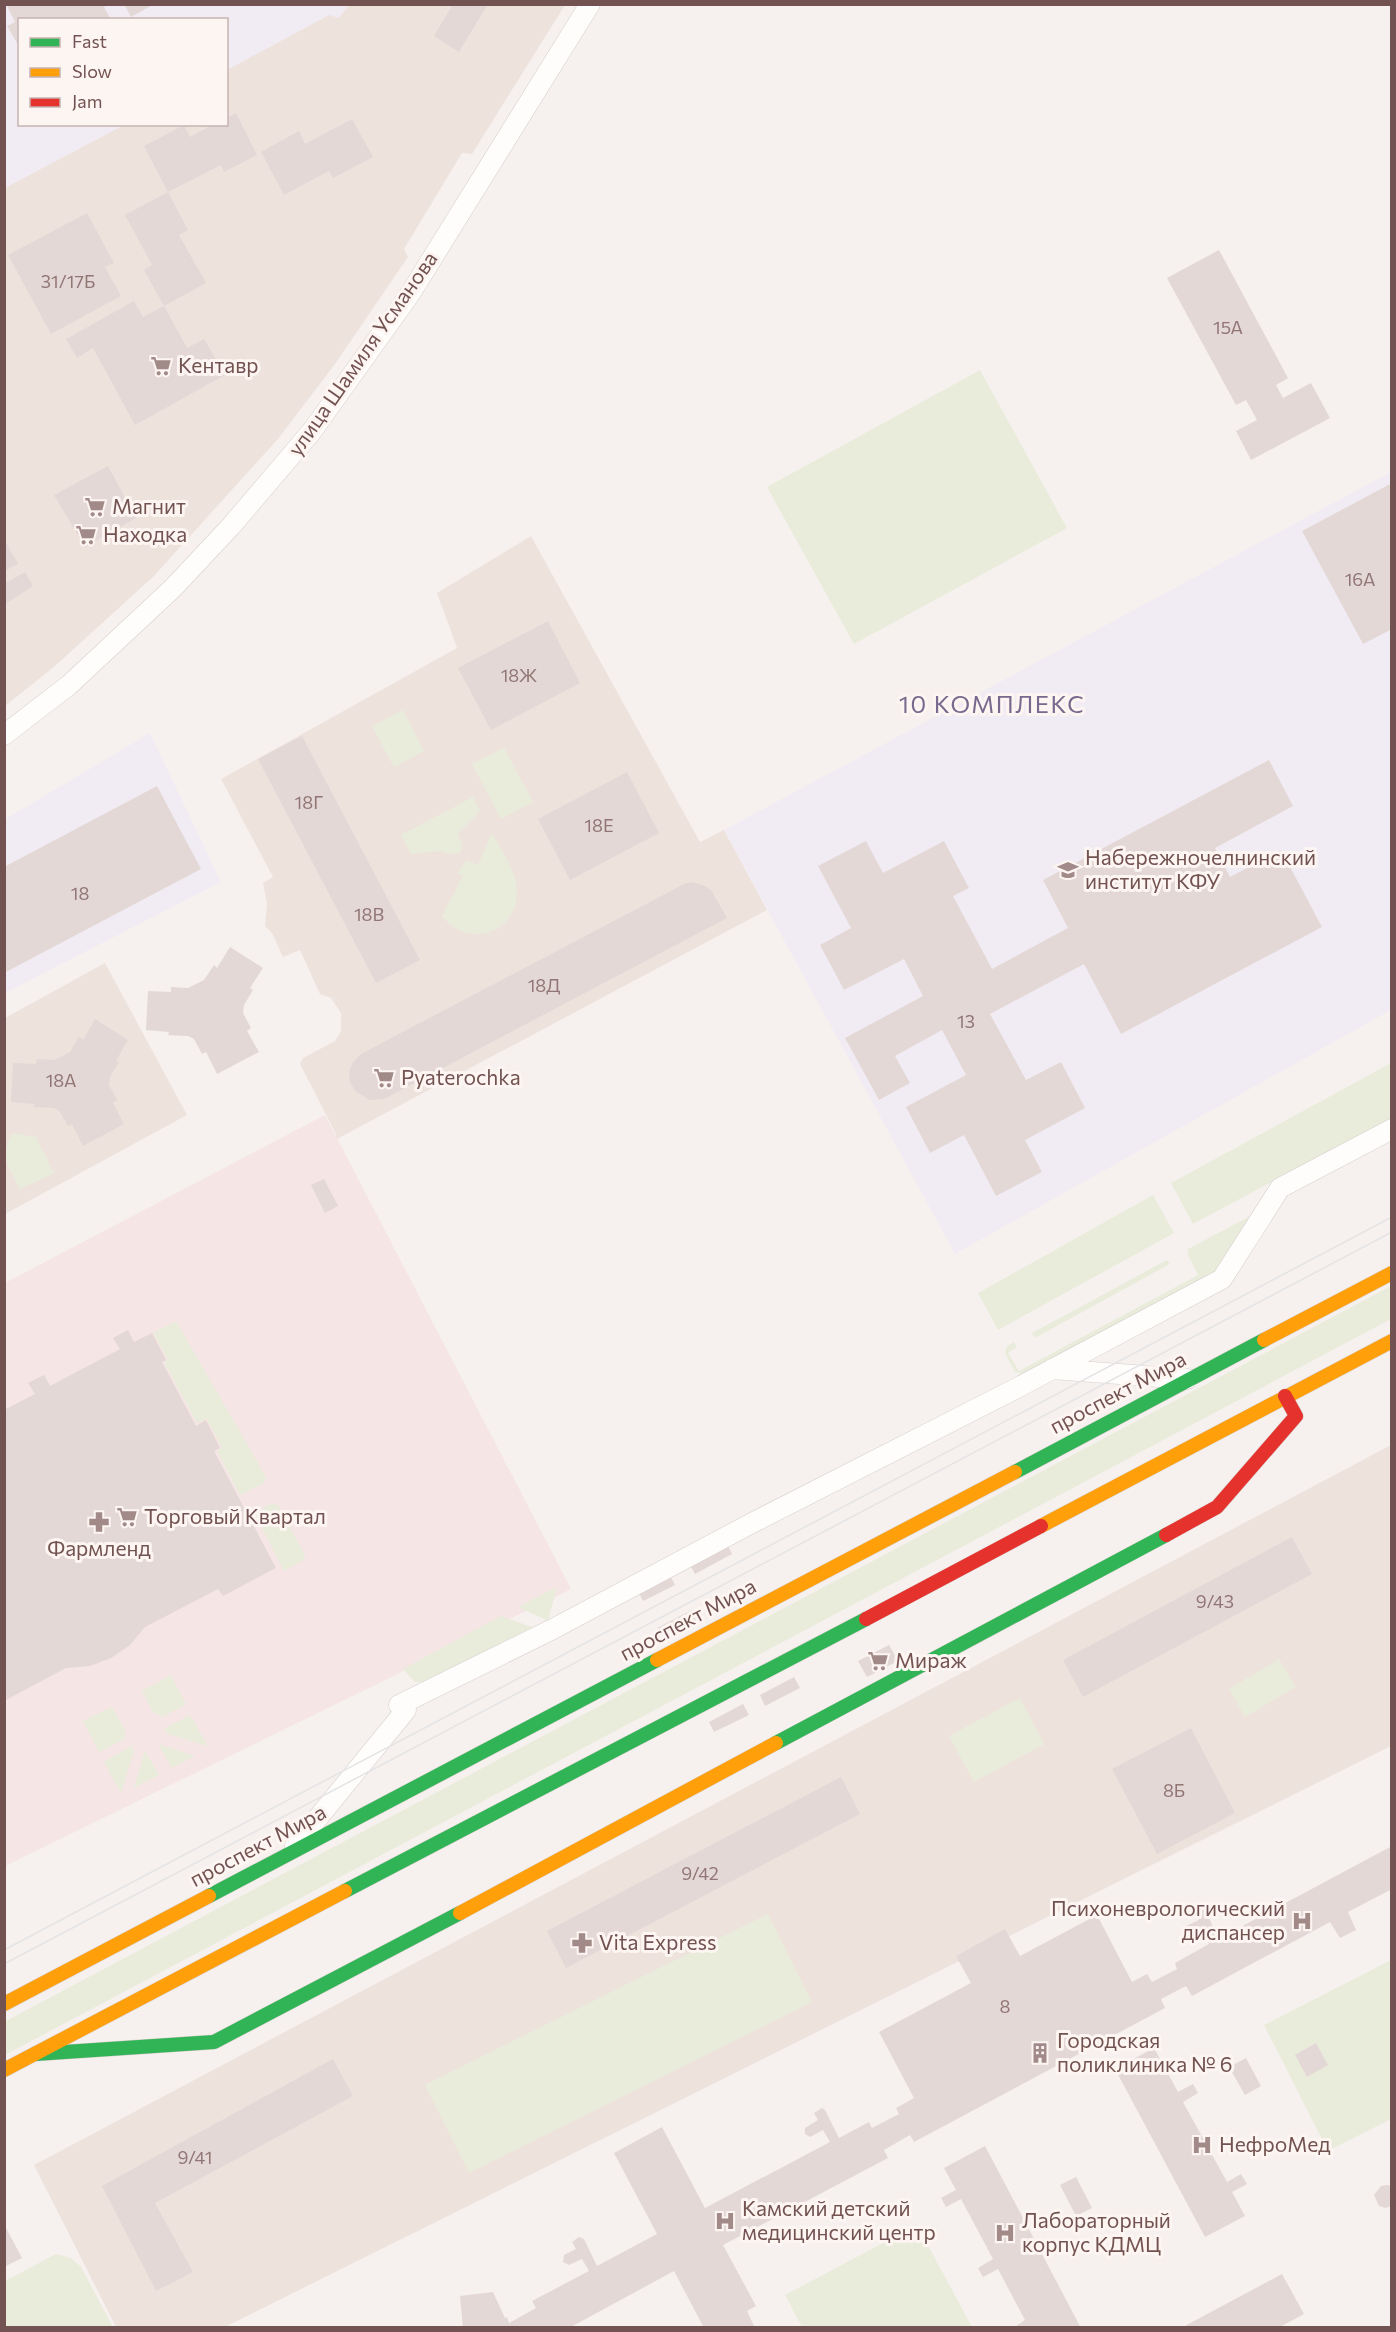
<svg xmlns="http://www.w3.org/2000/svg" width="1396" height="2332" viewBox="0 0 1396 2332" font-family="Commissioner,sans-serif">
  <rect width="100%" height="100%" fill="#f6f1ee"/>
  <path fill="#eee2dd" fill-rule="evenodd" d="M5,5H565L472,154L462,153L404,249L408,257L335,364L278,439L154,576L55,666L5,706ZM20,20H226V124H20Z
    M531,536L700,842L724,830L767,910L335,1140L336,1134L300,1064L303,1058L335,1041L341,1031V1013L331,998L320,994L300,950L283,957L272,933L265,926L267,904L263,883L273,877L221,779L457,648L437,593Z
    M105,963L187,1115L5,1214V1018Z
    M1391,1445V1746L225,2327H116L34,2165Z"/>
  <path fill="#f5e5e4" d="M325,1115L571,1589L5,1866V1283Z"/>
  <path fill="#f1ecf3" d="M5,5H349L339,18L329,15L227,70L226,20H20V124L124,125L5,188Z
    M1391,472V1010L955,1254L724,830Z
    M150,733L221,882L5,993L4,820Z"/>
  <path fill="#e9ecdb" d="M980,370L1067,528L854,644L767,487Z
    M403,710L424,751L394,767L372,726Z
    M504,748L533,802L501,819L472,764Z
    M473,797L480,811L458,833L462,846L460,853L449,854L440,851L411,854L401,835Z
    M492,833C501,850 517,872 517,892C517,934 466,949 442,916L463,876L458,873L466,860L478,865Z
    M1391,1063V1118L1193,1224L1171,1183Z
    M12,1133L36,1137L54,1173L20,1189C7,1162 0,1162 12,1133Z
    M1153,1195L1174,1233L998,1330L978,1293Z
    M1254,1214L1224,1262L1212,1276L1027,1375L1015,1372L1005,1353L1007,1346L1014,1342L1017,1347L1008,1353L1019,1371L1198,1275L1188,1255V1249Z
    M1167,1260L1170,1264L1035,1338L1032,1333Z
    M1391,1286V1319L5,2055L4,2022Z
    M176,1321L266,1477L264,1483L240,1495L217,1451L222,1448L207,1419L197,1423L164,1362L168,1360L153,1333Z
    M272,1503L278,1505L305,1555L304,1560L284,1571L254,1513Z
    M557,1587L548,1621L518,1607Z
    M501,1616L532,1627L430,1682H415L403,1669Z
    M1279,1659L1296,1687L1245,1717L1229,1689Z
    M171,1675L186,1704L163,1717L153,1712L142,1691Z
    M1020,1698L1044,1744L974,1782L949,1736Z
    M112,1707L125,1730V1739L99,1752L83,1721Z
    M190,1715L208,1746L167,1734L164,1729Z
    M158,1744L195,1756L172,1768Z
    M131,1746L134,1751L121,1793L104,1762Z
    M145,1751L159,1775L134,1788Z
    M768,1914L812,2002L469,2173L425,2085Z
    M1391,1960V2119L1328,2151L1264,2025Z
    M917,2225L972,2327H802L785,2295Z
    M56,2254L71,2258L81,2267L113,2327H5V2281Z"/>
  <path fill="#e3d8d6" d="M6,4H107L104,7L111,20H20V48L7,26L15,22Z
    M124,4H154L131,17Z
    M453,4H488L459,52L434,36Z
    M236,113L257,155L224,172L221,165L168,192L144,146L184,125L190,137L214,124H226V118Z
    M352,119L373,157L333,178L329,171L284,195L261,152L299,131L305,144Z
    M168,192L188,230L179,235L206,283L164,306L144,270L152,265L125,215Z
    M87,213L114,263L105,267L121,296L51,334L8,255Z
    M1219,250L1288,378L1276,385L1283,398L1311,383L1330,418L1251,460L1236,431L1257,420L1246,400L1236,405L1167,278Z
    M134,301L143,317L164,306L187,348L204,339L225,375L135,425L93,348L77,358L66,339Z
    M108,466L136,518L85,547L54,495Z
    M1392,483V629L1363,644L1302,531Z
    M4,539L18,564L4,571Z
    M25,572L33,586L4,605V584Z
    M548,621L580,683L491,730L458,668Z
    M302,736L420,960L376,983L258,759Z
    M1269,760L1293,806L1215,848L1230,877L1281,850L1322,927L1121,1034L1084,964L990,1014L1026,1080L1061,1062L1085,1108L1025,1140L1042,1172L996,1196L964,1135L930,1153L906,1107L966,1075L942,1030L895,1056L910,1083L879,1100L845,1038L923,996L904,959L844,990L820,945L851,928L818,866L866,841L883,873L944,841L969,888L953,896L992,969L1068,928L1043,880Z
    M627,772L659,833L570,880L538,819Z
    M157,786L201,869L4,973V867Z
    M692,882L705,886L711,890L727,918L384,1099L370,1100L355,1091L350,1082L349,1072L353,1062L361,1054L684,884Z
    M230,947L263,968L250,988L253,990L244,1005L243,1013L251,1028L247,1031L259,1052L217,1074L206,1052L202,1054L194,1039L188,1036L168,1035L169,1032L146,1030L148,991L171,992V987L188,988L204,980L214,965L217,968Z
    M95,1019L128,1040L116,1061L119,1062L110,1077L109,1085L117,1100L113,1103L124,1124L83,1146L72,1124L68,1126L60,1112L54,1108L34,1107V1104L11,1102L13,1063L36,1064L37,1059L54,1060L70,1052L79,1037L83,1040Z
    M324,1179L338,1206L325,1213L311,1185Z
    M128,1330L134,1342L152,1333L166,1360L162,1362L196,1426L206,1420L220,1448L214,1451L276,1568L223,1596L218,1589L145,1627L130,1645L111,1658L90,1666L66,1668L4,1701V1410L35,1394L28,1383L44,1375L50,1386L120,1349L113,1338Z
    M1292,1537L1312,1574L1083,1697L1063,1660Z
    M727,1544L732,1554L695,1574L689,1563Z
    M670,1575L675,1585L643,1601L638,1591Z
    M692,1610L697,1620L663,1638L657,1628Z
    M889,1645L898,1661L867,1677L858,1661Z
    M794,1677L800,1688L765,1706L760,1695Z
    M743,1704L749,1715L714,1732L709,1722Z
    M1191,1728L1235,1813L1157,1854L1112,1769Z
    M841,1777L860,1814L566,1968L547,1931Z
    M1392,1846V1889L1348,1912L1356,1930L1340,1938L1330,1922L1192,1996L1186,1986L1161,1999L1165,2008L914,2142L910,2135L884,2150L888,2158L723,2245L756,2306L747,2311L755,2328H704L674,2271L569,2328H463L460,2296L493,2292L505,2318L507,2317L509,2323L536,2308L532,2301L589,2271L582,2259L569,2265L563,2262L564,2255L576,2249L572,2242L579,2237L584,2239L597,2266L657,2234L614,2153L662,2127L705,2208L830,2142L823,2130L810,2137L805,2134V2128L818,2120L814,2113L822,2108L825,2110L839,2138L869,2122L872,2128L899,2114L896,2108L914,2098L879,2032L971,1983L956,1956L1005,1929L1020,1956L1097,1915L1132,1982L1147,1974L1152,1982L1177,1969L1175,1963L1209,1944L1203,1931L1190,1938L1183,1935L1184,1927L1199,1920L1194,1911L1201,1908L1206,1911L1218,1939Z
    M1316,2043L1328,2065L1307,2077L1295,2055Z
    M1154,2048L1178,2092L1193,2084L1198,2093L1183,2102L1227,2182L1241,2174L1247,2184L1232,2192L1245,2216L1205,2237L1115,2069Z
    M1246,2058L1261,2086L1245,2095L1229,2067Z
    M333,2059L353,2096L155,2203L193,2272L156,2291L102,2186Z
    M985,2146L1081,2328H1013L1025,2320L998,2269L983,2277L978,2268L993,2259L961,2199L946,2207L941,2198L956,2190L944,2168Z
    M1076,2177L1092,2208L1076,2216L1060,2185Z
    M1387,2185L1392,2186V2206L1385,2208L1379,2206L1374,2195L1381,2186Z
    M4,2224L22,2258L4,2267Z
    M1282,2274L1304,2314L1278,2328H1181Z"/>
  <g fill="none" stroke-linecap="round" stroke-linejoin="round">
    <g stroke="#d6cecb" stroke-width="21">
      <path id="street" d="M4,735L69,685L173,588L232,525L312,431L410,294L590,4
        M1052,1369L1187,1379
        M295,1846L406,1710L399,1705L551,1630L752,1523L1015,1389L1222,1279L1280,1188L1392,1129"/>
    </g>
    <g stroke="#d7cecc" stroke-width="15">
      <path id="fast" d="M1015,1472L1264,1340
        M776,1743L1166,1535
        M345,1891L866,1619
        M209,1896L657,1660
        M35,2054L214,2042L460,1913"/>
    </g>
    <g stroke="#d7cecc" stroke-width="15">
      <path id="slow" d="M1264,1340L1392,1273
        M1041,1526L1392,1341
        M657,1660L1015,1472
        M460,1913L776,1743
        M4,2004L209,1896
        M4,2070L345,1891"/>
    </g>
    <g stroke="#d7cecc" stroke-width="15">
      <path id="jam" d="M1166,1535L1217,1507L1296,1416L1285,1396
        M866,1619L1041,1526"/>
    </g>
    <use href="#street" stroke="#fefdfc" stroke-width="20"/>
    <use href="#fast" stroke="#30b455" stroke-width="14"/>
    <use href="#slow" stroke="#ff9f0a" stroke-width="14"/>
    <use href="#jam" stroke="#e5322d" stroke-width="14"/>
    <path stroke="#e4e3e6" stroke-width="1.5" d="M4,1950L1392,1217
      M4,1964L1392,1232"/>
  </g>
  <defs>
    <g id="supermarket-bare" transform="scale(1.62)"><path d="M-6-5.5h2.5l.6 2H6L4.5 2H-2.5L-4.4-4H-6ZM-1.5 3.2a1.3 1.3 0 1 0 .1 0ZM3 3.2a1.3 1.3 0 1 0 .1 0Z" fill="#a18a88" stroke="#fdf5f1" stroke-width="2.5" paint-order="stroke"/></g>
    <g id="university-bare" transform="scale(1.62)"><path d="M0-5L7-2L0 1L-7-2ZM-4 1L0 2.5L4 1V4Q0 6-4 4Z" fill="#a18a88" stroke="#fdf5f1" stroke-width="2.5" paint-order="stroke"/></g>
    <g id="pharmacy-bare" transform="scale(1.62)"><path d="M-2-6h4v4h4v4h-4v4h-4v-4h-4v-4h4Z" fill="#a18a88" stroke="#fdf5f1" stroke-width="2.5" paint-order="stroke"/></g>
    <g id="hospital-bare" transform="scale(1.62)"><path d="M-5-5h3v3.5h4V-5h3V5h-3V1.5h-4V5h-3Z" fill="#a18a88" stroke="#fdf5f1" stroke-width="2.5" paint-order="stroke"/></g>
    <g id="building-bare" transform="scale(1.62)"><path d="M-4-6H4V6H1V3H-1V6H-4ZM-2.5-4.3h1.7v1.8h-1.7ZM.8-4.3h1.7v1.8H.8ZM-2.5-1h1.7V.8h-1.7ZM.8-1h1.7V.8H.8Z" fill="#a18a88" stroke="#fdf5f1" stroke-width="2.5" paint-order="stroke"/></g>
  </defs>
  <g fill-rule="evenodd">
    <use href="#supermarket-bare" x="161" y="366"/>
    <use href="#supermarket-bare" x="95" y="507"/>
    <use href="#supermarket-bare" x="86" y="535"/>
    <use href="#university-bare" x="1068" y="870"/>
    <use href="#supermarket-bare" x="384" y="1078"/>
    <use href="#supermarket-bare" x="127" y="1517"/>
    <use href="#pharmacy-bare" x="99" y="1522"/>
    <use href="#supermarket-bare" x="878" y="1661"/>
    <use href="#hospital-bare" x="1302" y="1921"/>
    <use href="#pharmacy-bare" x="582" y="1943"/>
    <use href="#building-bare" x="1040" y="2053"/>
    <use href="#hospital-bare" x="1202" y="2145"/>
    <use href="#hospital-bare" x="725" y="2221"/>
    <use href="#hospital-bare" x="1005" y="2233"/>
  </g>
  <g text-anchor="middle" stroke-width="6" stroke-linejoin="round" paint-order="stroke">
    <g font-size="18" fill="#917674">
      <text x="68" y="288">31/17Б</text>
      <text x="1228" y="334">15А</text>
      <text x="1360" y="586">16А</text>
      <text x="519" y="682">18Ж</text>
      <text x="309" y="809">18Г</text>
      <text x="599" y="832">18Е</text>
      <text x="80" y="900">18</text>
      <text x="369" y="921">18В</text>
      <text x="544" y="992">18Д</text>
      <text x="966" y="1028">13</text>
      <text x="61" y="1087">18А</text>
      <text x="1215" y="1608">9/43</text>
      <text x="1174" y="1797">8Б</text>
      <text x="700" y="1880">9/42</text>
      <text x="1005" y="2013">8</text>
      <text x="195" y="2164">9/41</text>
    </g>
    <g font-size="21" fill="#735351" stroke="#fdf5f1">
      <text transform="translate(363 354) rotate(-55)" y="7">улица Шамиля Усманова</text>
      <text transform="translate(1118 1393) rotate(-28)" y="7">проспект Мира</text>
      <text transform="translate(688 1620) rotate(-28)" y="7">проспект Мира</text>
      <text transform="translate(258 1846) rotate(-28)" y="7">проспект Мира</text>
    </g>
    <g font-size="21" fill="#735351" stroke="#fdf5f1" text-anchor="start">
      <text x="178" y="373">Кентавр</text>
      <text x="112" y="514">Магнит</text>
      <text x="103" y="542">Находка</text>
      <text x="1085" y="865">Набережночелнинский<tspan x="1085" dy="24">институт КФУ</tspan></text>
      <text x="401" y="1085">Pyaterochka</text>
      <text x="144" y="1524">Торговый Квартал</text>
      <text x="99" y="1556" text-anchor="middle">Фармленд</text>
      <text x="895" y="1668">Мираж</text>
      <text x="1285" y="1916" text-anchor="end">Психоневрологический<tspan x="1285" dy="24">диспансер</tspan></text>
      <text x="599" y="1950">Vita Express</text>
      <text x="1057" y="2048">Городская<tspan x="1057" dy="24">поликлиника № 6</tspan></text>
      <text x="1219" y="2152">НефроМед</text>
      <text x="742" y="2216">Камский детский<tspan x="742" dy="24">медицинский центр</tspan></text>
      <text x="1022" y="2228">Лабораторный<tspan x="1022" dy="24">корпус КДМЦ</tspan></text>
    </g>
    <g font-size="24" letter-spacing="1.5" fill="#78698e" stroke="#fdf5f1">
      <text x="992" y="713">10 КОМПЛЕКС</text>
    </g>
  </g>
  <rect width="1396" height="2332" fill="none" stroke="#735351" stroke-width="12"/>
  <rect x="18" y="18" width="210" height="108" fill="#fdf5f1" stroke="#c6b4b1" stroke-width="1.5"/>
  <rect x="30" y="38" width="30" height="9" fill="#30b455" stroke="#c6b4b1" stroke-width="1.5"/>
  <text x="72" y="48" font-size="18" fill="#735351">Fast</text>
  <rect x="30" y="68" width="30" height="9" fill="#ff9f0a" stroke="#c6b4b1" stroke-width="1.5"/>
  <text x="72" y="78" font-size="18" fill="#735351">Slow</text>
  <rect x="30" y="98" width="30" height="9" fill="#e5322d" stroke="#c6b4b1" stroke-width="1.5"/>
  <text x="72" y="108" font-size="18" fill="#735351">Jam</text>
</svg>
